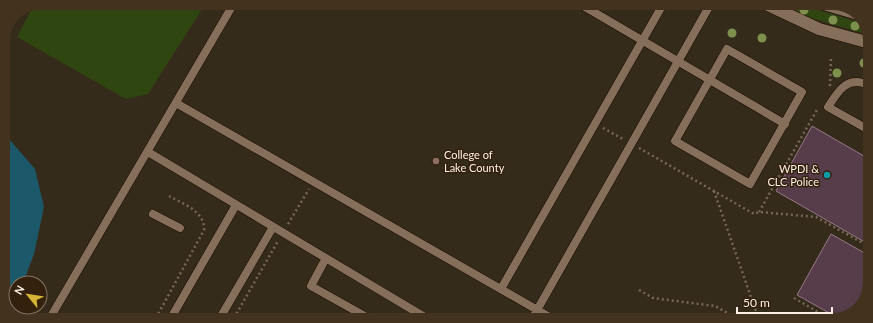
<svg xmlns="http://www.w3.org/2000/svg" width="873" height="323" viewBox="0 0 873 323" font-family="Lato,sans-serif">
  <rect width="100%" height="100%" fill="#33210d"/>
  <path fill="#352b1b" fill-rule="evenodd" d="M40,3L845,5L862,18L870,38L868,295L854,314L833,320L28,318L11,305L3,285V38L14,14ZM16,283H40V307H16Z"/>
  <path fill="#304610" d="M40,3H206L148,94L126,99L17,37L32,8Z
    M784,5H806L821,11L865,24L869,35L811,18Z"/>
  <path fill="#1b596a" d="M3,132L35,169L44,207L34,254L23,283H16V303L14,308L11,305L3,285Z"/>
  <path fill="#573c49" stroke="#967886" d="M812,126L869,159L868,244L776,191Z
    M831,234L868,255V284L851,314L838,318L797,295Z"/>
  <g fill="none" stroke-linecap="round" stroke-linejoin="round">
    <g stroke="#1a0a00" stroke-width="9">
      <path id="lane" d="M580,4L785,124
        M727,49L802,92L750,184L675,141Z
        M176,103L553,319
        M869,130L828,107C838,91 848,74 870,86
        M148,152L428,319
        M153,214L180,228
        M326,258L311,286L370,319
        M501,289L662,6L659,5
        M50,318L234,3
        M171,318L236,205
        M220,318L273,227
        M532,319L710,5"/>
    </g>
    <g stroke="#1a0a00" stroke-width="13">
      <path id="secondary" d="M768,5L819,29L870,43
        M827,5L858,14"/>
    </g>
    <path stroke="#776756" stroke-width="2.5" stroke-dasharray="2 3" stroke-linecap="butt" d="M830,86L831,58
      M603,128L623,139
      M639,148L754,214L759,212L816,217L868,246
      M714,191L759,320
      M759,212L818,108
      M288,224L309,189
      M639,290L653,298L715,306L740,320
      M794,298L832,320
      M156,318L204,230C205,211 183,204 169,196
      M234,318L278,241"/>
    <use href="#lane" stroke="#856f5a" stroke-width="8"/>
    <use href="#secondary" stroke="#856f5a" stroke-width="12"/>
  </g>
  <g fill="#7e904e">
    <circle cx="804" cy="10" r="4.5"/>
    <circle cx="833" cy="20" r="4.5"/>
    <circle cx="855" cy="26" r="4.5"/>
    <circle cx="732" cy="33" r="4.5"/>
    <circle cx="762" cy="38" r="4.5"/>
    <circle cx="864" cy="63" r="4.5"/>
    <circle cx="837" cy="73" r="4.5"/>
  </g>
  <circle fill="#8d6e63" stroke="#33210d" stroke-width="1.5" cx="436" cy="161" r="4"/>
  <circle fill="#0f9aa8" stroke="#33210d" stroke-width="1.5" cx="827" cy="175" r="4"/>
  <g text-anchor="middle" stroke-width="3" stroke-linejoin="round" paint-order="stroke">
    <g font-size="11" fill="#fdf1e5" stroke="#33210d" text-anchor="start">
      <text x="444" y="159">College of<tspan x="444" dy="13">Lake County</tspan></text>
      <text x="819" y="173" text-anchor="end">WPDI &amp;<tspan x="819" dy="13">CLC Police</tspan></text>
    </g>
  </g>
  <path d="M0 0H873V323H0ZM40 10H833A30 30 0 0 1 863 40V283A30 30 0 0 1 833 313H40A30 30 0 0 1 10 283V40A30 30 0 0 1 40 10Z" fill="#43321e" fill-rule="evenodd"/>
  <g transform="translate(28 295) rotate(300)"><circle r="19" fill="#33210d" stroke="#847463"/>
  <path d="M0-3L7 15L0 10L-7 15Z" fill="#d7b434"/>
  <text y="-6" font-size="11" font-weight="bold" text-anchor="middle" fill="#fdf1e5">N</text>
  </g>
  <path d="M737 307v6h95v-6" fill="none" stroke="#fdf1e5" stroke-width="2"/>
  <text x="743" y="307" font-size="12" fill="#fdf1e5" stroke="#33210d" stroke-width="3" paint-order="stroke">50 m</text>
</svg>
